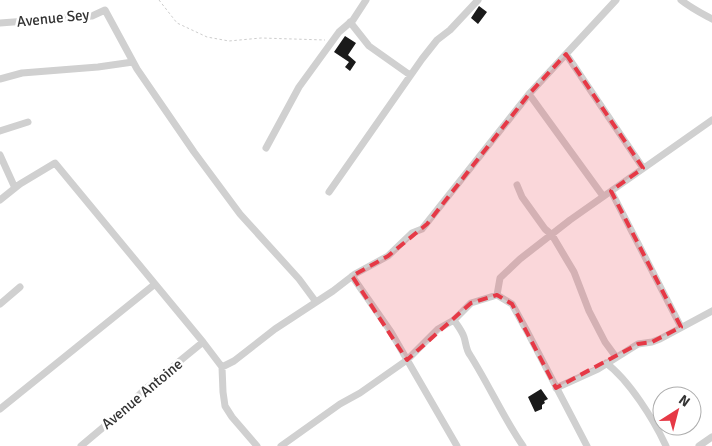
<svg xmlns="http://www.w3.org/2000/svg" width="712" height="446" viewBox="0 0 712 446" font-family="Signika,sans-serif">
  <rect width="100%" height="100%" fill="#fff"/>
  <path fill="#1a1a1a" d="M479,6L487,12L478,24L471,18Z
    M345,36L356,43L348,55L356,62L350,71L345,67L349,62L334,52Z
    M541,389L548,399L544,401L545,403L542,405V409L535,412L528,397Z"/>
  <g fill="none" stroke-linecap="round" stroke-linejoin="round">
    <path stroke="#cdcdcd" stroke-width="1" stroke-dasharray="2.5 2.5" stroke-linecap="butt" d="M159,0L177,23L207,37L229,41L261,38L325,40"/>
    <path stroke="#d0d0d0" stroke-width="7" d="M681,0C691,8 701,13 712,19
      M350,22L369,46L410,75
      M0,23L92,16L105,10L137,69L194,152L240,214L299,279L316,302
      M566,54L643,168
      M0,79L22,73L98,67L133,62
      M529,94L603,196
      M0,131L28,122
      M266,148L299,87L339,32L353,20L366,0
      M0,155L15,188
      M517,185L522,197L545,229L552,235L574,272L589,311L605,342L616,357
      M611,191L681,327
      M329,192L422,59L437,40L450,30L478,0
      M0,200L20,184L55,163L203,342L222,367L223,392L225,406L232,417L257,446
      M352,276L391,332L457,446
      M497,295L512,304L528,333L587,446
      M0,304L20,287
      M454,320C457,325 462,331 464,337C466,343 466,350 470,355C489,385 503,417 523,446
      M606,363C629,380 654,420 666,446
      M222,367L234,361L275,329L333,291L355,274L388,256L412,233L422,229L529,94L616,0
      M556,388L598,369L638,344L652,342L660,339L712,311
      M0,409L155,284
      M81,446L125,409L143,391L203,342
      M281,446L340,404L360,393L407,360L438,329L454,320L471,303L497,295L500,278L520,259L570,220L712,120
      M699,446L712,437"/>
  </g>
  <path fill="#e63946" fill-opacity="0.2" stroke="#e63946" stroke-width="4" stroke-dasharray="10 6" stroke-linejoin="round" d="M566,54L643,168L611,191L681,327L652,342L638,344L556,388L512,304L497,295L471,303L407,360L352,276L388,256L427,224L529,94Z"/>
  <g text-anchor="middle" stroke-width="5" stroke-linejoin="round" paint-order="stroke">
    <g font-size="15" fill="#333" stroke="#fff">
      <text transform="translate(53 18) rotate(-6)" y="5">Avenue Sey</text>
      <text transform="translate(142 394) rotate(-40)" y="5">Avenue Antoine</text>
    </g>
  </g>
  <g transform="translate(677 411) rotate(36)"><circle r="24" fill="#ffffff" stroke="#adadad"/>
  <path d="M0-4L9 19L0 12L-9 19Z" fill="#e63946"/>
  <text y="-8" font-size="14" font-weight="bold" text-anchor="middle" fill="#333333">N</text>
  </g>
</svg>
